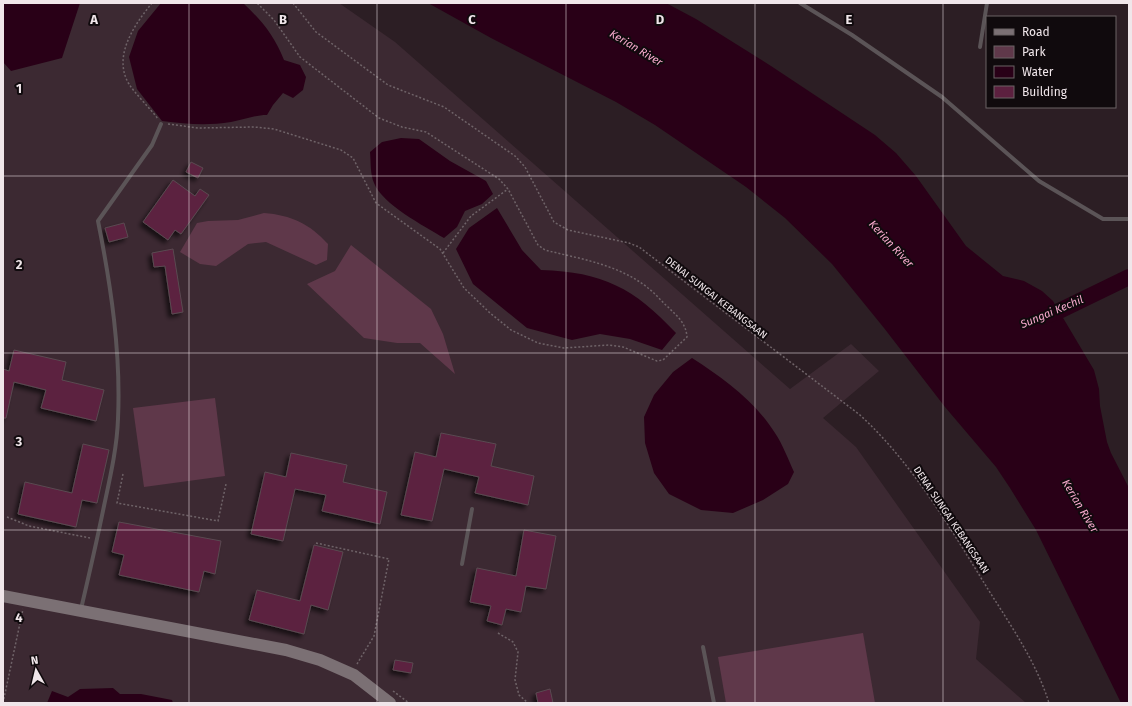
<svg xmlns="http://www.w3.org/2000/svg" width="1132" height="706" font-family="'Fira Sans',sans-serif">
<defs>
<filter id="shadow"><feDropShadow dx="-3.5" dy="3.5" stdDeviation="2" flood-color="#0009"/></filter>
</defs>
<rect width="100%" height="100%" fill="#2c1e24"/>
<!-- built -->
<path fill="#3c2932" d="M3,3H339L395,42L790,389L851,344L879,371L823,418L856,447L980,622L976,659L1026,703H3Z"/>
<!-- green -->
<g fill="#5f384a">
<path d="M264,213C291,215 310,224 328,244L327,260L316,265L266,242L248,244L216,266L200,264L180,252L197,223L208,221L238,220Z"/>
<path d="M351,245L431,309L443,334L455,374L420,343H397L364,338L307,284L335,271Z"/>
<path d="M215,398L225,476L144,487L133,408Z"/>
<path d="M863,633L875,703H726L718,657Z"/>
</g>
<!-- water -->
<g fill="#290017">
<path d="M5,3H80L62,58L11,71L3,62V5Z"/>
<path d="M161,3H243C262,21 274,35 284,60L300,65L306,77L303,90L293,98L283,93L273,105L267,115C254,115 244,120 231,122C207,126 186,124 162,121L137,89L129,57L138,31Z"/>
<path d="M428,3H666L696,19L771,66L875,135L896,153L916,176L966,246L1003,276L1024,281L1042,291L1053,301L1094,370L1099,389L1100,406L1107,442L1111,453L1129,488V703H1121L1036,530L1010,488L996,467L945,407L884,328L832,264L785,218L746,187L655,125L616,102L491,38Z"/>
<path d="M401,138L419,139L450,161L486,181L493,194L482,204L465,211L457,227L444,238C424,226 382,204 374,183C370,174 371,162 370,152L382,142Z"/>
<path d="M497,208L522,250L541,270C603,272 634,288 676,333L662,350L630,339L600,334L572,340L527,328L473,284L456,249L469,228Z"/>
<path d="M692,358C723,378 755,401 775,433C783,445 788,459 794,472L788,484L763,500L733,513L701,510L669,494L654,473L645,443L644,417L654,395L673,372Z"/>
<path d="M113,688L120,694H141L172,700L173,703H47L52,691L68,697L80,689Z"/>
</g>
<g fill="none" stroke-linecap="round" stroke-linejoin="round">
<!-- river -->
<path stroke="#290017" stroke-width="16" d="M1040,318L1059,311L1129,277"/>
</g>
<!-- building -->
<g fill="#5c203f" stroke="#5a4a51" filter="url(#shadow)">
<path d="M191,162L203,168L198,178L186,172Z"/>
<path d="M173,180L195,196L200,189L209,195L181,234L175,230L168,240L143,222Z"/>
<path d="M124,223L128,237L109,242L105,228Z"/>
<path d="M173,249L183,312L172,314L165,266L154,267L152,253Z"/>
<path d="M14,350L66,362L62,380L104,390L96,421L41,408L46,390L14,382L6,418H3V369L9,371Z"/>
<path d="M441,433L496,444L491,466L534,476L528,505L475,493L479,477L444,469L432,521L401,515L415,452L436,457Z"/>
<path d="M83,444L109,450L97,503L82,500L76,527L18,514L25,482L72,493Z"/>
<path d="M291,453L347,465L343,482L387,492L380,524L322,511L326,495L295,489L283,541L251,534L265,472L286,477Z"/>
<path d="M119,522L221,541L215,574L204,571L199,592L119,575L124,555L112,552Z"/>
<path d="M524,530L556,536L546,589L526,586L521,612L506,609L502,625L487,621L491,606L470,602L477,568L516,576Z"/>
<path d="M314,545L343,552L328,610L311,605L304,634L249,620L257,590L300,601Z"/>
<path d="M395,660L413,663L411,673L393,670Z"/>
<path d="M550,689L553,703H538L536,693Z"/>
</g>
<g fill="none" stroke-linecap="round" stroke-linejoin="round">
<!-- path -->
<g stroke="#6f6368" stroke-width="1.5" stroke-dasharray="2 2" stroke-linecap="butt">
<path d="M152,3C135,24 112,56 129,84C136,95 150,108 158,119"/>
<path d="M293,3L316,32L388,85L444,107L515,156L525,167L554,222L568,230L629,243L639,247L860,415C912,463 949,526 986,586C1009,623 1036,661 1049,703"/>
<path d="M168,124L198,128L254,127L274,129L341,150L353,158L376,203L440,249L464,288L490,313L511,330L538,343L564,348L609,345L623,347L657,361L663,360L687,337C686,323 677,316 668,307C661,301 655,293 648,288C618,264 580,259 545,250L538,245L508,189L499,179L426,132L402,127L379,118L300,57L274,20L257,3"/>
<path d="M443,253L471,216L508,189"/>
<path d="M123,474L117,503L218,521L226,484"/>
<path d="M7,517L29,526L90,538"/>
<path d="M316,543L389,559L374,636L357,664"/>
<path d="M498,633L513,642L518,652L515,680L519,695L528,703"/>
<path d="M393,691L409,703"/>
<path d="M3,703L23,609"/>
</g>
<!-- lane -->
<g stroke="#5b5457" stroke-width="4">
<path d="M800,3L852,35L942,97L1039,181L1103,219H1129"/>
<path d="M980,47L987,3"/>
<path d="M462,564L472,509"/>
<path d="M81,609C89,575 97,540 104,506C110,478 117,448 118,419C121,353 111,286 98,221L152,145L161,124"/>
<path d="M703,647L714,703"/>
</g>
<!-- secondary -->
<path stroke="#7b7074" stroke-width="12" d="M3,596L286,650L320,660L354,675L390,703"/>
</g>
<!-- grid -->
<path fill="none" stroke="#f0e6ea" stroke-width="1" stroke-opacity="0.55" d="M189,3V703M377,3V703M566,3V703M755,3V703M943,3V703M3,176H1129M3,353H1129M3,530H1129"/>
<g text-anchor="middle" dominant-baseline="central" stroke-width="4" stroke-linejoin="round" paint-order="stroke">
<!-- street labels -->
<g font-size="10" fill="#f0e6ea" stroke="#100a0d">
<text transform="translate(716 298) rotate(38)">DENAI SUNGAI KEBANGSAAN</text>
<text transform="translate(951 520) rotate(56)">DENAI SUNGAI KEBANGSAAN</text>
</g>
<!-- water labels -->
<g font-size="11" font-style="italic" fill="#f8abce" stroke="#100a0d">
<text transform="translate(636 48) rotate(31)">Kerian River</text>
<text transform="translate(891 244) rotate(47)">Kerian River</text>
<text transform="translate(1052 312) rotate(-23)">Sungai Kechil</text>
<text transform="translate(1080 506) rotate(59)">Kerian River</text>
</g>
</g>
<g font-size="13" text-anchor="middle" font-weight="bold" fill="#f0e6ea" stroke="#100a0d" stroke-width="4" stroke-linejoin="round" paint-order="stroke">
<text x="94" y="24">A</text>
<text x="283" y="24">B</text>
<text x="472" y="24">C</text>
<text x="660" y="24">D</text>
<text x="849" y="24">E</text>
<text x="19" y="93">1</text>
<text x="19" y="269">2</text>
<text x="19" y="446">3</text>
<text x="19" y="622">4</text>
</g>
<!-- border -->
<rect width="1132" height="706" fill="none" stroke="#f0e6ea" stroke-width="8"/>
<!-- legend -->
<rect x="986" y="16" width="130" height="92" fill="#100a0d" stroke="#6a6265"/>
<rect x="994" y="29" width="20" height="6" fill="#7b7074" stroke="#6a6265"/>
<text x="1022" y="36" font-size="12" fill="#f0e6ea">Road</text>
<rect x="994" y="46" width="20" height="12" fill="#5f384a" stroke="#6a6265"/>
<text x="1022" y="56" font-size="12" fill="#f0e6ea">Park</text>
<rect x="994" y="66" width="20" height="12" fill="#290017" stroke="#6a6265"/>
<text x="1022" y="76" font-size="12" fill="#f0e6ea">Water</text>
<rect x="994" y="86" width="20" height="12" fill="#5c203f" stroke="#6a6265"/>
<text x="1022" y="96" font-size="12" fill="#f0e6ea">Building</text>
<!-- north arrow -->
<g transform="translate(36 670) rotate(352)" stroke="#100a0d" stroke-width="3" paint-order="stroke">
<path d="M0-3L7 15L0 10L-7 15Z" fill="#f0e6ea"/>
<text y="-6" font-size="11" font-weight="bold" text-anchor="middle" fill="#f0e6ea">N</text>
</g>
</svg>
